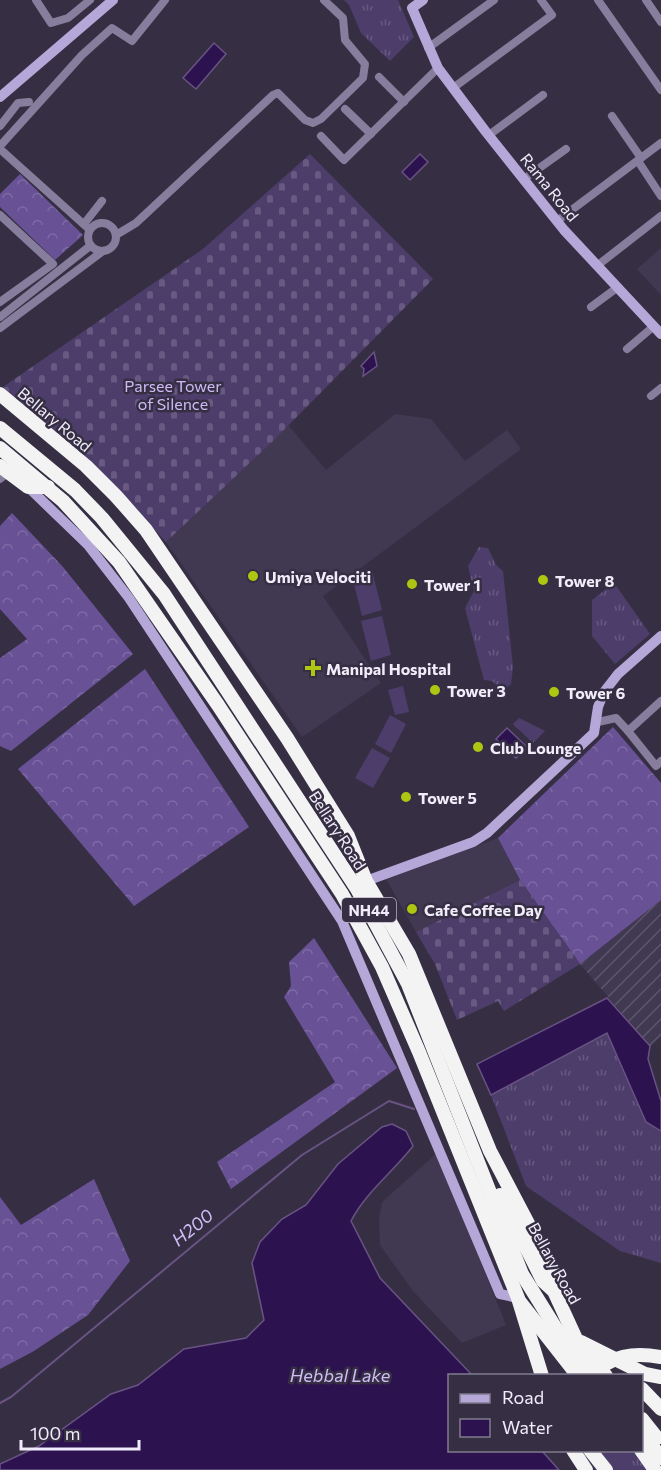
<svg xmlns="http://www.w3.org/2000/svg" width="661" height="1470" font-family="Commissioner,sans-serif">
<defs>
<pattern id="industrial-furrows" width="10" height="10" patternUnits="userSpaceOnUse" patternTransform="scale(1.5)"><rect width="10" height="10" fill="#413852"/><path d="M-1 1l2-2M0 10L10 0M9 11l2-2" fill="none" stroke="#5d556c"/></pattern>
<pattern id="grass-tufts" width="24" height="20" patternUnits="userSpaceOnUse" patternTransform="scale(1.5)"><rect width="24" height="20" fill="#4d3d6b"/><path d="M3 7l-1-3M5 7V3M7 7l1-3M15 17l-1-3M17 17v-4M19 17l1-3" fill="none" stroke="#675981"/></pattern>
<pattern id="forest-crowns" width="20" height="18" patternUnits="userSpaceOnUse" patternTransform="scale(1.5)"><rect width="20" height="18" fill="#695195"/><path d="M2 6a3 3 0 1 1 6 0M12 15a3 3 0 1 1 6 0" fill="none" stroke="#7f6aa5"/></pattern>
<pattern id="cemetery-stones" width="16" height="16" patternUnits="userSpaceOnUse" patternTransform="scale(1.5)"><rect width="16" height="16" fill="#4d3d6b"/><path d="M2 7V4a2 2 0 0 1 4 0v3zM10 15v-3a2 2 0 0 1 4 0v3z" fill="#675981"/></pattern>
</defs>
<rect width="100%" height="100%" fill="#362f44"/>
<!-- built -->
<g fill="#413852">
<path d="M661,248V295L637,269Z"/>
<path d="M395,414L431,419L465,461L507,430L521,449L323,596L381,683L302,737L166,542L288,425L326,470Z"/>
<path d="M498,838L520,880L416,932L386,879Z"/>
<path d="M437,1153L506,1325L462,1343L413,1291L380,1245L379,1220L382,1202Z"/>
</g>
<!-- industrial -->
<path fill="url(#industrial-furrows)" d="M661,900V1037L650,1046L580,964Z"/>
<!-- grass -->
<g fill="url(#grass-tufts)">
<path d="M344,0H398L414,37L390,61L361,33L349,5Z"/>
<path d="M479,547L488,548L496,565L503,571L513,667L511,684L503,691L492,681L484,680L465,608L474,591L468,566Z"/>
<path d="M614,583L650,634L615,664L592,636V600Z"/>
<path d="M519,718L545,731L533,743L513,724Z"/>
<path d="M607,1032L646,1122L661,1131V1263L620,1251L526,1186L491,1095Z"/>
<path d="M581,1451H640L653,1470H596Z"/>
</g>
<!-- forest -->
<g fill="url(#forest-crowns)">
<path d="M20,174L83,235L55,260L0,207V194Z"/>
<path d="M12,513L63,567L133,654L11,751L0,746V658L27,639L0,609V526Z"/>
<path d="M145,669L249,827L134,906L18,769Z"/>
<path d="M613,727L661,783V900L580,964L520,880L498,838Z"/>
<path d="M314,938L397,1068L231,1189L217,1162L335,1082L284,997L291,986L289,962Z"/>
<path d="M94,1179L130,1261L88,1315L34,1351L0,1369V1197L21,1225Z"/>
</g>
<!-- cemetery -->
<g fill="url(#cemetery-stones)">
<path d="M310,154L433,279L272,442L166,542L94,464L3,387L203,249Z"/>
<path d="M520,880L580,964L504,1011L498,1001L457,1020L435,964L416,932Z"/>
</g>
<!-- pitch -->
<g fill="#4d3d6b">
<path d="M372,571L382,610L362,616L352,576Z"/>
<path d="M382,616L391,655L371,661L361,621Z"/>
<path d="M403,686L409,712L395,715L388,690Z"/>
<path d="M390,715L406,724L391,753L375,744Z"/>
<path d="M372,748L390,758L373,788L355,778Z"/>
</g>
<!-- water -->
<g fill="#2d1250" stroke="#685383" stroke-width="1.5">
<path d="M214,43L226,54L196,89L183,78Z"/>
<path d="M420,154L428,162L410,180L402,172Z"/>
<path d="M374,352L377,366L363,376L364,369L361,366Z"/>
<path d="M507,728L527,747L516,758L496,739Z"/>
<path d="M607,998L650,1046L648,1059L661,1101V1131L646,1122L607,1033L491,1095L477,1064Z"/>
<path d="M392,1124L406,1131L413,1146C393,1172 366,1192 351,1221L380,1278L472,1375L450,1376V1450L542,1451L559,1470H0V1464L39,1446L111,1394L138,1385L184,1349L246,1338L264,1320L252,1263L260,1242L282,1219L306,1205L338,1164L382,1127Z"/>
</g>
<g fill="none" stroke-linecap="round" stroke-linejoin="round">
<!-- stream -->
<path stroke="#685383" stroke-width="2" d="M0,1403L11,1397L302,1155L389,1101L414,1109"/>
<!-- street -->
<g stroke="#877e9d" stroke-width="8">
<path d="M36,0L51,23L68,18L90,0"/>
<path d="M598,0L661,90"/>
<path d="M646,0L661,22"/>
<path d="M428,48L494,0"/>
<path d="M379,77L404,102"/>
<path d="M453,88L552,15L541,0"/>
<path d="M345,109L371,134"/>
<path d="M612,116L641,158"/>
<path d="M0,126L18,103L29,102"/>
<path d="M489,135L543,95"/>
<path d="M321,136L344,160L438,68"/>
<path d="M0,146L82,55L112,28L132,41L165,0"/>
<path d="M0,149L89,229"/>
<path d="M638,161L661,196"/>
<path d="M524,179L566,149"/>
<path d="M0,215L53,264L0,302"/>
<path d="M557,221L661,143"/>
<circle cx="102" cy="237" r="14"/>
<path d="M84,224L102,201"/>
<path d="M116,235L136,223L273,95L278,93L305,120L313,123L321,119L363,78L365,64L345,40L343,18L324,0"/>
<path d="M598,265L661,216"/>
<path d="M591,307L618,287"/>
<path d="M0,317L90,246"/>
<path d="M0,328L103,251"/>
<path d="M627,349L654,326"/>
<path d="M651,396L661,388"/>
<path d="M0,479L11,470"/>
<path d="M598,722L616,718L628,731L661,701"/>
<path d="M628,731L656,766L661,761"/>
</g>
<!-- secondary -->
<g stroke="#b6a7d9" stroke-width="10">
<path d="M423,0L412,8L438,68L486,132L564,230L661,334"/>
<path d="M0,97L113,0"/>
<path d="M28,487L88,545L129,598L342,921L500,1294L518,1298"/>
<path d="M366,881L473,842L487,833L594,733L598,707L604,692L618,674L661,636"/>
</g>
<!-- highway -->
<g stroke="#f3f3f3" stroke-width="14">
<path d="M0,394L86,466L116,496L146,530L287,738L348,836L366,881L409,954L490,1151L554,1273V1291"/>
<path d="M0,428L75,490L102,518L164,594L357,889L408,984L522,1274L560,1335L594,1376"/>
<path d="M0,448L63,501L119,562L218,705L342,894L382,967L419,1052L518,1298L542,1376"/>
<path d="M0,466L28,487H48"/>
<path d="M500,1195L543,1281L554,1291L576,1339L606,1376"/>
<path d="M520,1302L578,1376"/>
<path d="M581,1342L645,1374L661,1377"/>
<path d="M642,1389L661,1409"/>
<path d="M642,1419L657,1438"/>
<path d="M642,1432L661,1458"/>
<path d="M573,1450L586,1470"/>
<path d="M590,1450L606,1470"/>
<path d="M641,1450L655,1470"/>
</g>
<!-- highway-bridge -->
<path stroke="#f3f3f3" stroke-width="14" d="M591,1376C611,1355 634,1352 661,1357"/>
</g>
<!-- markers -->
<g fill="#acc611" stroke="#362f44" stroke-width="2">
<circle cx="253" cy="576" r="6"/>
<circle cx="543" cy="580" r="6"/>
<circle cx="412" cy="584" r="6"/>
<path d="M310 659h6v6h6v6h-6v6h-6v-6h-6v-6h6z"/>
<circle cx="435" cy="690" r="6"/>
<circle cx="554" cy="692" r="6"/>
<circle cx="478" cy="747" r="6"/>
<circle cx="406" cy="797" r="6"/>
<circle cx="412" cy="909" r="6"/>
</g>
<g text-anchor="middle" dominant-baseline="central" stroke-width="5" stroke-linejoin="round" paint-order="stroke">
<!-- shield labels -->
<rect fill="#362f44" stroke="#b8b3c3" stroke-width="1.5" x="342" y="898" width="54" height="24" rx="4.5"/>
<g font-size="15" font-weight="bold" fill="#f0ecfa">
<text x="369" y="910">NH44</text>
</g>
<!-- street labels -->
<g font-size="16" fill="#f0ecfa" stroke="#362f44">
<text transform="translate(550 187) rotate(51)">Rama Road</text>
<text transform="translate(55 419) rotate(40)">Bellary Road</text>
<text transform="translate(338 830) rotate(57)">Bellary Road</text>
<text transform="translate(555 1263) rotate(61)">Bellary Road</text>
</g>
<!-- park labels -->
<g font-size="16" fill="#cebbf6" stroke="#362f44">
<text x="173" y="385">Parsee Tower<tspan x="173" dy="18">of Silence</tspan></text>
</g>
<!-- poi labels -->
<g font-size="16" font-weight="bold" fill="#f0ecfa" stroke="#362f44" text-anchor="start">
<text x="265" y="576">Umiya Velociti</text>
<text x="555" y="580">Tower 8</text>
<text x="424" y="584">Tower 1</text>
<text x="326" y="668">Manipal Hospital</text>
<text x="447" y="690">Tower 3</text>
<text x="566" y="692">Tower 6</text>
<text x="490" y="747">Club Lounge</text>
<text x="418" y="797">Tower 5</text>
<text x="424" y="909">Cafe Coffee Day</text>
</g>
<!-- water labels -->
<g font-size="18" font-style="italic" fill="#cfbdf7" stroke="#362f44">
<text transform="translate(192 1227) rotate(-39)">H200</text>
<text x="340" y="1375">Hebbal Lake</text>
</g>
</g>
<!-- legend -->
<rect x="448" y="1374" width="195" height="78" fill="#362f44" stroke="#807b8d" stroke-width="1.5"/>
<rect x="460" y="1394" width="30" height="9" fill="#b6a7d9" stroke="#807b8d" stroke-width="1.5"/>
<text x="502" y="1404" font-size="18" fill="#f0ecfa">Road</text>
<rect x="460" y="1419" width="30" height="18" fill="#2d1250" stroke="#807b8d" stroke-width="1.5"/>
<text x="502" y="1434" font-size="18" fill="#f0ecfa">Water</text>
<!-- scale -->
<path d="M21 1440v9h118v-9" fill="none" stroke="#f0ecfa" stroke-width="3"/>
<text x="30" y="1440" font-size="18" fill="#f0ecfa" stroke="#362f44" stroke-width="4.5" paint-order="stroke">100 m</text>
</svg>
